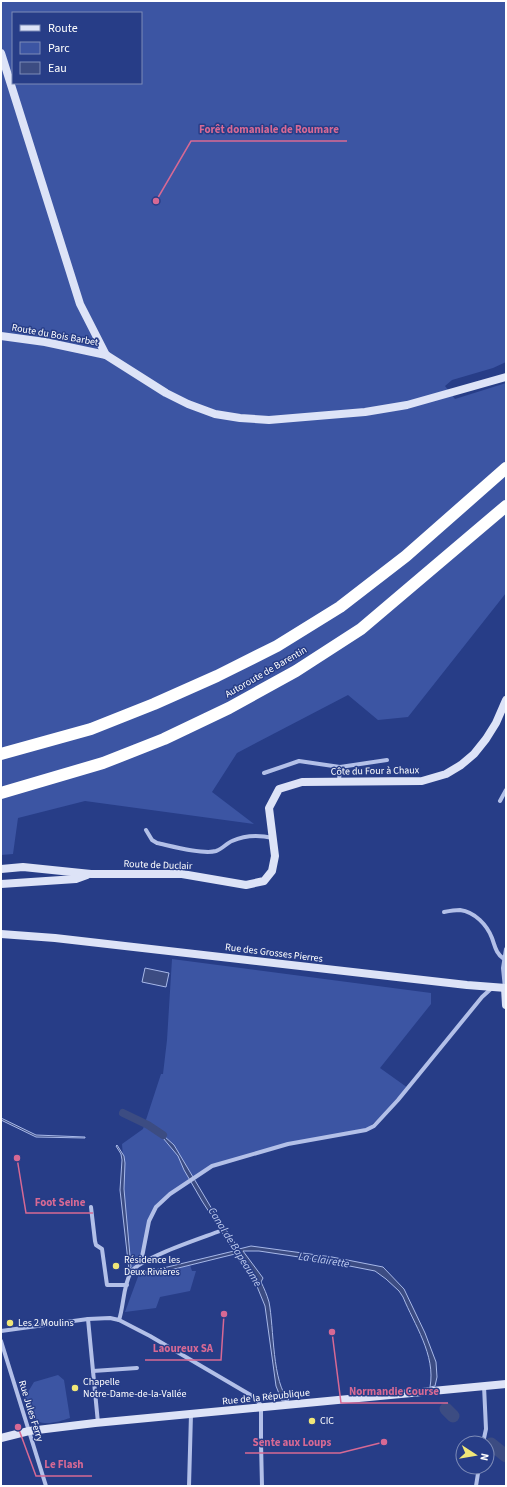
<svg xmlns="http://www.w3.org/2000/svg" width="507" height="1487" font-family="'Source Sans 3',sans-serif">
<rect width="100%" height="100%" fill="#273d87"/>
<!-- green -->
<g fill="#3c55a3" fill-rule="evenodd">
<path d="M1,1H506V362L493,368L452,380L445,386L455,399L506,383V593L408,717L378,720L348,695L237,753L212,792L254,824L85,801L18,818L13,854L1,855ZM13,13H141V83H13Z"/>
<path d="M172,959L431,993V1004L380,1068L408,1088L398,1100L366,1130L288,1144L212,1166L188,1182L156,1207L149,1221L141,1262L135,1268H130L123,1206L124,1169L122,1144L143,1129L161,1074H163L167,1040Z"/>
<path d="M190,1265L192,1271H196L190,1291L160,1297L156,1308L125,1312L139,1274H154Z"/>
<path d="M58,1375L64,1380L70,1418C58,1422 40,1428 31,1416C27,1411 26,1402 25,1397L34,1382Z"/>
</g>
<!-- water -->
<g fill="#3c4c82" stroke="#a7b8e9">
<path d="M145,968L169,973L166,987L142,982Z"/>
<path d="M1,1118L36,1135L85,1137V1138L36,1137L1,1120Z"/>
<path d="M155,1128L174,1145L212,1209L239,1249L251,1246L332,1257L383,1267L404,1289L425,1333L436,1362L437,1377L435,1386L430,1387C436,1355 414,1324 403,1297L399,1291L386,1279L375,1271L319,1260L259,1251H243L263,1278L261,1282C264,1288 267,1295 269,1302C274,1327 272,1384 289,1400L282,1401L276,1386L265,1306L256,1284L259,1282L255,1276L251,1278L235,1254L154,1274H139L138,1275L137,1274L139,1271L147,1272L159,1269L234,1251L202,1201L184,1170L178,1156L163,1138L153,1130Z"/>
<path d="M117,1145L124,1156L125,1163L124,1189L131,1267L129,1270L120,1190L122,1160L121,1154L116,1146Z"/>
</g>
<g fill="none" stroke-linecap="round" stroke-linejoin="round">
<!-- canal -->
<path stroke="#3c4c82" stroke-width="8" d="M123,1113L148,1125L163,1135"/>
<!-- river -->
<g stroke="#3c4c82" stroke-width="13">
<path d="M446,1409L453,1416"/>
<path d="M491,1444L506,1456"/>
</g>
<!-- street -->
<g stroke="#b3c0e8" stroke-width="4">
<path d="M264,773L299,761L340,767L387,760"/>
<path d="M339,781L340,767"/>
<path d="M500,801L506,790"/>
<path d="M146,830L152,840L157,843C171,846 203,855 216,851C222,849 227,843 232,841C245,835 260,835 273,838"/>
<path d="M444,912C449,911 455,910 460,910C475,912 487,925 492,938C495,946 496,954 504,959"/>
<path d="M505,988L503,968L506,949"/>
<path d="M91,1207L95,1241L96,1245L102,1249L107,1285H127"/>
<path d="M141,1262L149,1221L156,1207L170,1194L212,1166L288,1144L366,1130L374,1126L398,1100L482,997L493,987"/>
<path d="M88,1319L98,1423"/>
<path d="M119,1320C124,1305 123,1286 131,1272C140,1258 202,1238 220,1231"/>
<path d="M1,1331L88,1319L110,1318L119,1320L150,1336L254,1397L260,1404L261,1407V1443L262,1486"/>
<path d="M1,1341L46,1486"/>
<path d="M93,1371L137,1368"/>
<path d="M483,1443L486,1429L484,1386"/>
<path d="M189,1486L191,1414"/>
<path d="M476,1486L479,1467"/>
</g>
<!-- secondary -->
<g stroke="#dde3f7" stroke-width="8">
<path d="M1,53L80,304L106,355L166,393L188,404L215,414L240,418L269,420L365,412L407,405L506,377"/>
<path d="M1,336L45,342L106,355"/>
<path d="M1,869L23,867L91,874H182L246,885L264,881L272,871L275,856L269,808L279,789L302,782L422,781L446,774L461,765L474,754L486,739L496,723L506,700"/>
<path d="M1,884L76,879L87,875"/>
<path d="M1,934L55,938L467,985L506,988"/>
<path d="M505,988L506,1005"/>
<path d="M1,1438L29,1431L95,1423L506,1384"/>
</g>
<!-- highway -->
<g stroke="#fff" stroke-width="12">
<path d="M1,754L91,729L154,704L217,676L277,646L340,607L406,556L506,468"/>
<path d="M1,793L103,763L164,739L229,708L296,671L361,629L506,506"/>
</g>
</g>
<!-- markers -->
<g fill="#f1e778" stroke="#273d87" stroke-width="1.5">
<circle cx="116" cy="1266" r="4"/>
<circle cx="10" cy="1323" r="4"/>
<circle cx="75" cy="1388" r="4"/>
<circle cx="312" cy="1421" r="4"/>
</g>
<g text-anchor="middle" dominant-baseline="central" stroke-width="3" stroke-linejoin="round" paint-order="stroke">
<!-- street labels -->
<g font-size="10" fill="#fff" stroke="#273d87">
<text transform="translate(55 335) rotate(10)">Route du Bois Barbet</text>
<text transform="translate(266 672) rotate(-30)">Autoroute de Barentin</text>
<text transform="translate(375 771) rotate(-1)">Côte du Four à Chaux</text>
<text transform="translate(158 865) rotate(2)">Route de Duclair</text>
<text transform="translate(274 953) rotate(7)">Rue des Grosses Pierres</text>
<text transform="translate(266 1397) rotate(-6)">Rue de la République</text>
<text transform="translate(31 1411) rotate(73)">Rue Jules Ferry</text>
</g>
<!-- poi labels -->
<g font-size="10" fill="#fff" stroke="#273d87" text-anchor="start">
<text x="124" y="1260">Résidence les<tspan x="124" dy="12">Deux Rivières</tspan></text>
<text x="18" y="1323">Les 2 Moulins</text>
<text x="83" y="1382">Chapelle<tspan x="83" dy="12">Notre-Dame-de-la-Vallée</tspan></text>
<text x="320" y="1421">CIC</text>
</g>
<!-- water labels -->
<g font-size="11" font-style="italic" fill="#becbf0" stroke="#273d87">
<text transform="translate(235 1247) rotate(58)">Canal de Bapeaume</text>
<text transform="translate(324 1260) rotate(9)">La Clairette</text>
</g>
</g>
<!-- callouts -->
<path fill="none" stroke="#d76994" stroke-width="1.5" d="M156 201L191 141H347M17 1158L26 1213H93M224 1314L221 1360H145M332 1332L341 1403H448M384 1442L340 1453H245M18 1427L36 1476H92"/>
<g fill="#d76994" stroke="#273d87" stroke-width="1.5">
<circle cx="156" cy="201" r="4"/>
<circle cx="17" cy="1158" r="4"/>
<circle cx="224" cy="1314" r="4"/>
<circle cx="332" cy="1332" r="4"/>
<circle cx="384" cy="1442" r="4"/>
<circle cx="18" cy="1427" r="4"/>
</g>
<g font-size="11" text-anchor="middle" font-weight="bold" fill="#d76994" stroke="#273d87" stroke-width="3" stroke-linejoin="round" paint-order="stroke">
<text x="269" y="133">Forêt domaniale de Roumare</text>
<text x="60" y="1206">Foot Seine</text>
<text x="183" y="1352">Laoureux SA</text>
<text x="394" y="1395">Normandie Course</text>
<text x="292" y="1446">Sente aux Loups</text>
<text x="64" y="1468">Le Flash</text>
</g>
<!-- border -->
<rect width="507" height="1487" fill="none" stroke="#ffffff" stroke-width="4"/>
<!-- legend -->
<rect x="12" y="12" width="130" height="72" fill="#273d87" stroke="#7d8bb7"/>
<rect x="20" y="25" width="20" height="6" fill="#dde3f7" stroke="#7d8bb7"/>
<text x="48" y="32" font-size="12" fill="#ffffff">Route</text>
<rect x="20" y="42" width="20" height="12" fill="#3c55a3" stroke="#7d8bb7"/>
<text x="48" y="52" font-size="12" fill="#ffffff">Parc</text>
<rect x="20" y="62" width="20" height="12" fill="#3c4c82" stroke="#7d8bb7"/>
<text x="48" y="72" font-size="12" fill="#ffffff">Eau</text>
<!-- north arrow -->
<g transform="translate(475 1455) rotate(102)"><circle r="19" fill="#273d87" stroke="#7d8bb7"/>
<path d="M0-3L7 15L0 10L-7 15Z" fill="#f1e778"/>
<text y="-6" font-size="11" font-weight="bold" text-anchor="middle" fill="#ffffff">N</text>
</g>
</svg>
